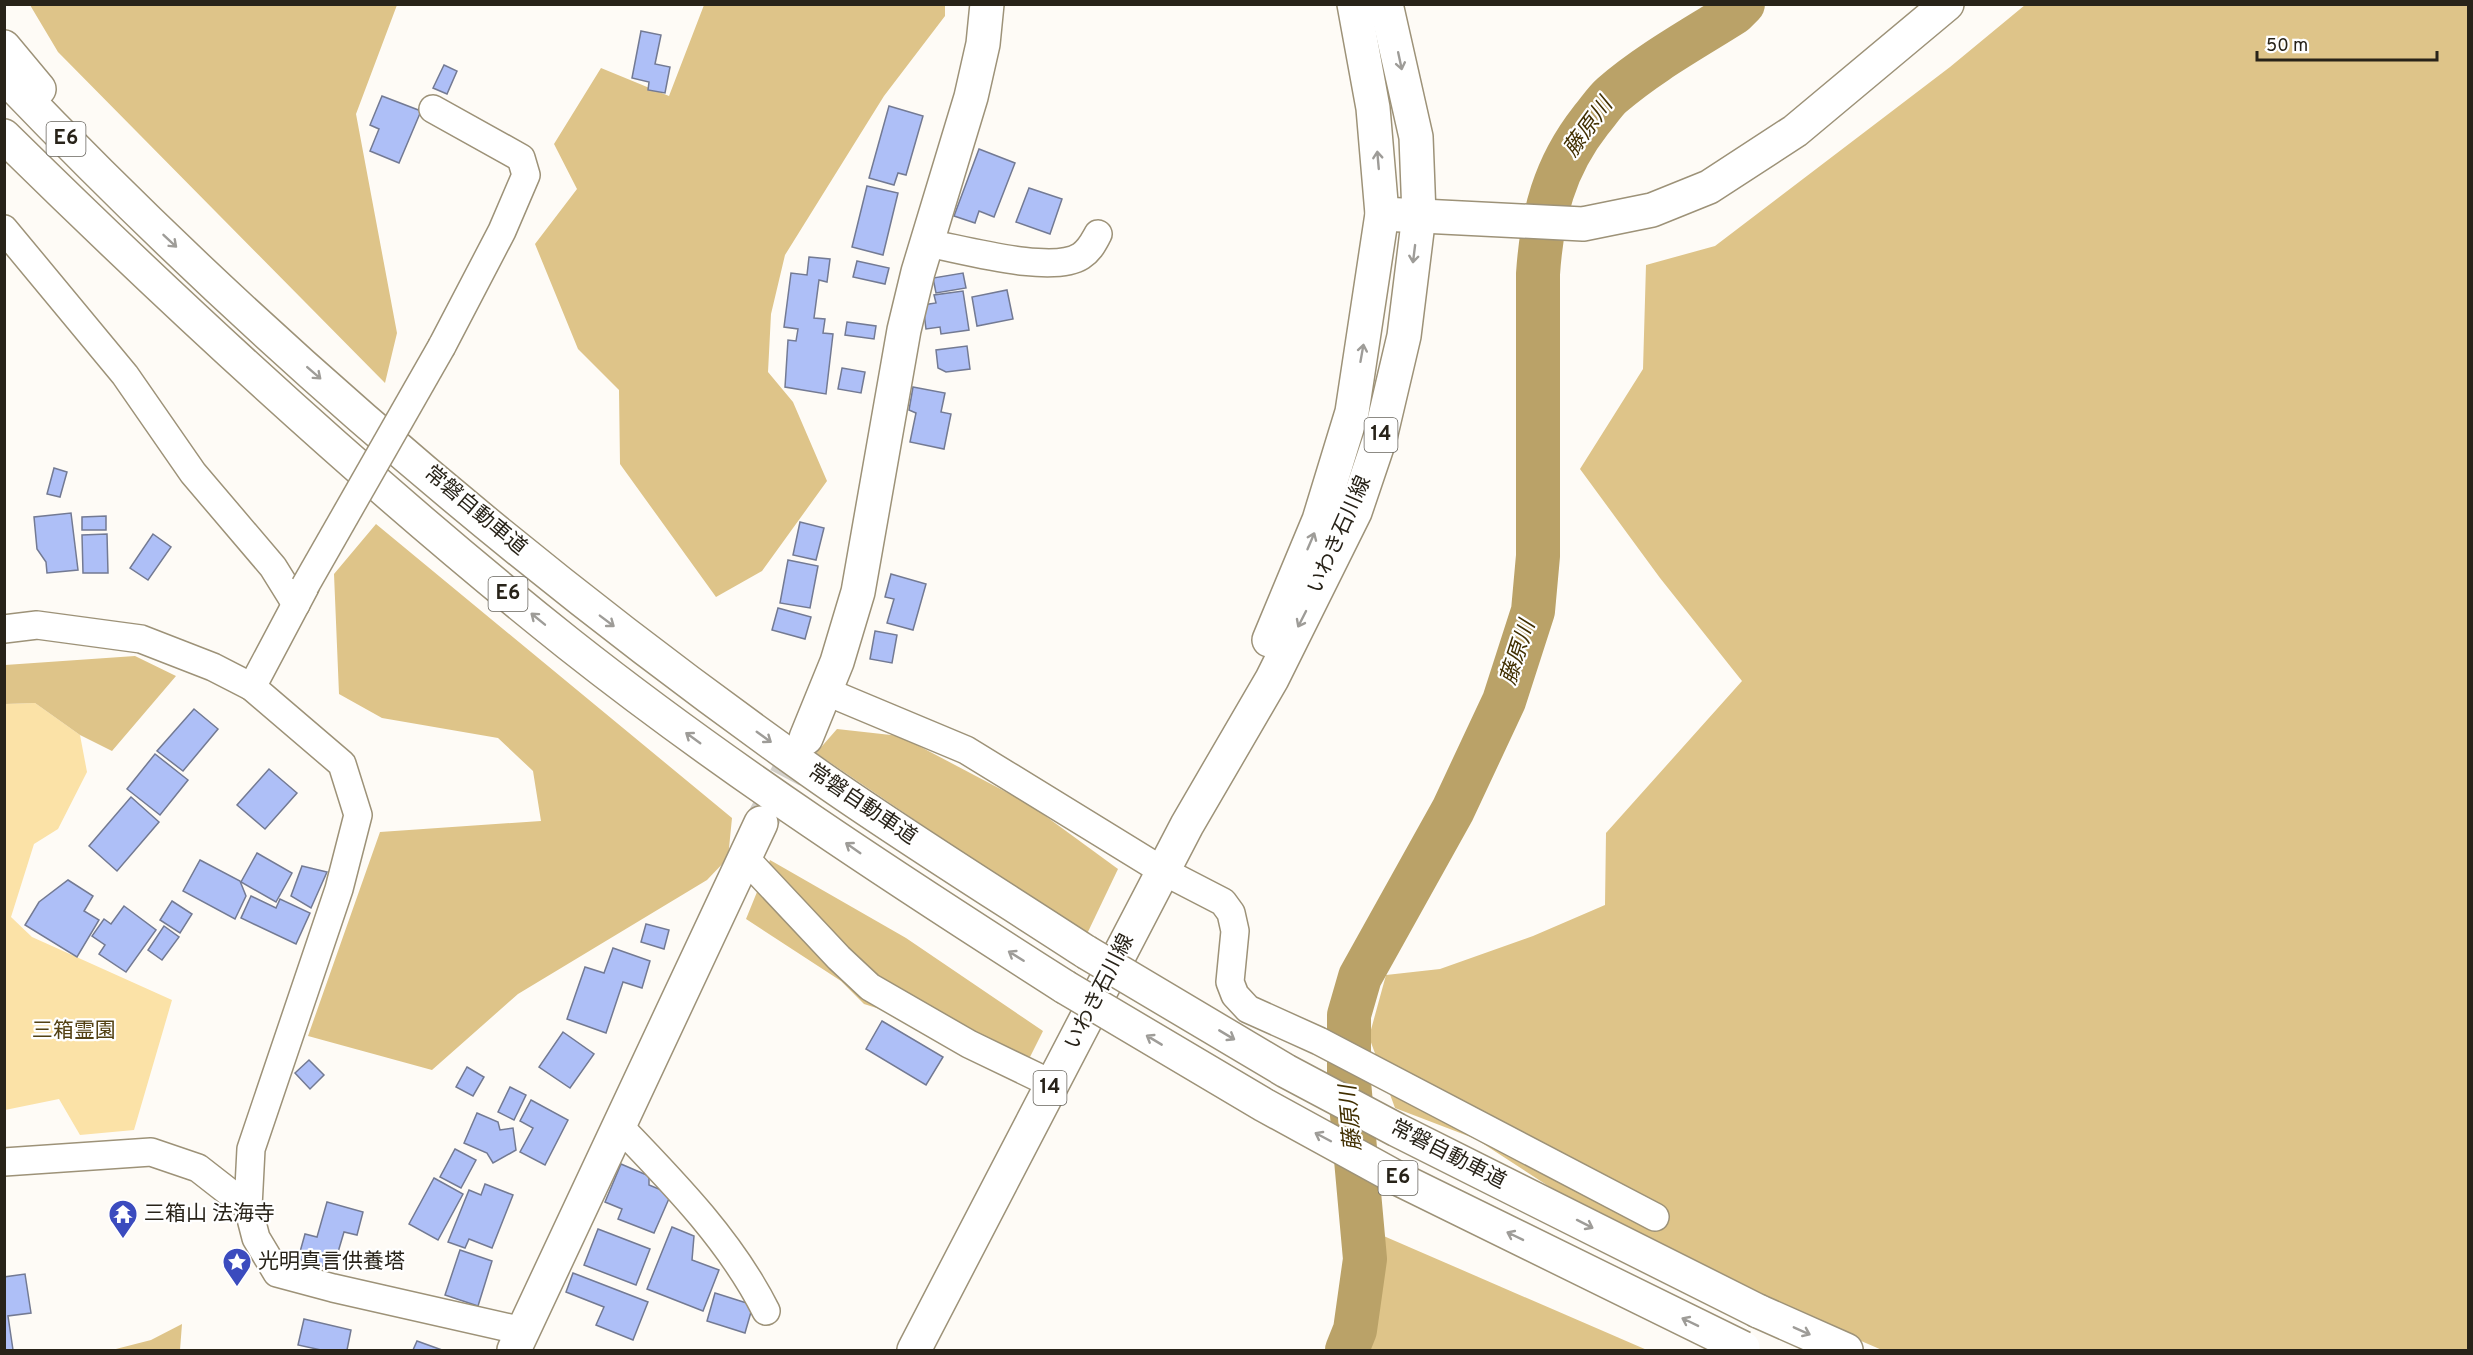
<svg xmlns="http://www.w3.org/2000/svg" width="2473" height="1355" font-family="Overpass,'Noto Sans JP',sans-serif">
<rect width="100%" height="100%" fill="#fefbf6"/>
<!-- green -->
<path fill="#fbe2a7" d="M35,703L80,735L87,772L58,829L34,844L11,917L32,937L172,1000L134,1130L80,1135L59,1099L5,1110L4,704Z"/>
<!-- forest -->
<g fill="#dec489">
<path d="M30,5H397L356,114L397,333L385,383L58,52Z"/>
<path d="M704,5H945V16L884,96L785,255L771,314L768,372L793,402L827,481L762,571L716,597L620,464L619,390L578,349L535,244L577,189L554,144L601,68L669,96Z"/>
<path d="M2025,5H2468V1350H1882L1642,1247L1476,1139L1395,1108L1369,1037L1386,975L1440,969L1533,936L1605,905L1606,833L1742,681L1660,578L1580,469L1643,369L1646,265L1715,246L1950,67Z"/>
<path d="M376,524L732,818L728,858L707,880L518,994L432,1070L308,1036L380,832L541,821L533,771L498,738L382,718L339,694L334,574Z"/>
<path d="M135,656L176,676L112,751L80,735L35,703L5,704V665Z"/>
<path d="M837,729L900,736L1029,804L1118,869L1086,936L816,753Z"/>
<path d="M770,860L906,938L1043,1031L1030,1057L864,1004L841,981L746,919Z"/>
<path d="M1379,1234L1647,1350H1330Z"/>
<path d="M182,1324L180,1350H112L151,1340Z"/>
</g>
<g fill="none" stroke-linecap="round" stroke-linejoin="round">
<!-- river -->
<path stroke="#baa268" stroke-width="44" d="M1347,1350L1355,1330L1365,1259L1349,1082V1015L1360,977L1453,810L1504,701L1533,611L1538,556V274C1542,215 1554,167 1591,120C1598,112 1604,102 1612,95C1649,63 1693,39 1734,13L1743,4"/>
</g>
<!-- building -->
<g fill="#aebff7" stroke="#737a93" stroke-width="1.5">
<path d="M641,31L661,35L655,64L670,67L665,93L648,90L649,82L632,78Z"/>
<path d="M444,65L457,71L447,94L433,88Z"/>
<path d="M382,96L421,111L399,163L370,151L379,129L370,125Z"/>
<path d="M889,106L923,116L906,175L898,173L894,185L869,178Z"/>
<path d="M979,149L1015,163L994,217L979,211L975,223L954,216Z"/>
<path d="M867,186L898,193L883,255L852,247Z"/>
<path d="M1029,188L1062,199L1050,234L1016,222Z"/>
<path d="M809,257L830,259L827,282L819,280L814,318L825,319L823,333L833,334L826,394L785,387L788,340L796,341L798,329L784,327L791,273L807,275Z"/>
<path d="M857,261L889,268L885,284L853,277Z"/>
<path d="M963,273L966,288L936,293L933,278Z"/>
<path d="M1007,290L1013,319L977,326L972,297Z"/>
<path d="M963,291L969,330L941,334L940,327L926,329L923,305L936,303L934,295Z"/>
<path d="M847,322L876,326L874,339L845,335Z"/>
<path d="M967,346L970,369L946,372L938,368L936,350Z"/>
<path d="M842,368L865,372L861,393L838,389Z"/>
<path d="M913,387L945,393L941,412L951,414L944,449L910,442L916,413L909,410Z"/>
<path d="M54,468L67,472L60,497L47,494Z"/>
<path d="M71,513L78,570L47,573L46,562L37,549L34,517Z"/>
<path d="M106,516V530H82V517Z"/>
<path d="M800,522L824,528L816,560L793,555Z"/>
<path d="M107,534L108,573H83L82,535Z"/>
<path d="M153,534L171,547L148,580L130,568Z"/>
<path d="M788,560L818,566L810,608L780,603Z"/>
<path d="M891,574L926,584L913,630L887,623L894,599L885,597Z"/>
<path d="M778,608L811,617L805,639L772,630Z"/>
<path d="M875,631L897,635L892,663L870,659Z"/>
<path d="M194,709L218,729L183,771L157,751Z"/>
<path d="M155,754L188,780L160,815L127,789Z"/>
<path d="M269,769L297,793L265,829L237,805Z"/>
<path d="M131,797L159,822L117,871L89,846Z"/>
<path d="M257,853L292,873L276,902L241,882Z"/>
<path d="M200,860L240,881L246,896L235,919L183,891Z"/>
<path d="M302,866L327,872L311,908L291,896Z"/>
<path d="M68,880L93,896L84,911L99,920L77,957L25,925L39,902Z"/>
<path d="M251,896L276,908L280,899L310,913L296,944L241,918Z"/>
<path d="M172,901L192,914L180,933L160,920Z"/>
<path d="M124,906L156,930L126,972L99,954L105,945L92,936L104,919L111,924Z"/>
<path d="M646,924L669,930L664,949L641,942Z"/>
<path d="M164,926L179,937L162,960L148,950Z"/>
<path d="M613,948L650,961L642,988L623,982L606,1033L567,1019L585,967L604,973Z"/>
<path d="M882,1021L943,1057L926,1085L866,1049Z"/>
<path d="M563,1032L594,1054L570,1088L539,1067Z"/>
<path d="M309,1060L324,1075L310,1089L295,1073Z"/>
<path d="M467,1067L484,1077L473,1096L456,1087Z"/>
<path d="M510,1087L526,1095L514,1120L498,1112Z"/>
<path d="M531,1100L568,1120L545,1165L520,1152L533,1128L520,1121Z"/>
<path d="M477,1113L498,1122L500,1130L513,1128L516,1150L493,1163L487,1153L464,1143Z"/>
<path d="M455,1149L476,1160L461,1188L440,1177Z"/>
<path d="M621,1164L649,1176V1185L671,1194L654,1233L618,1219L622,1209L605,1202Z"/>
<path d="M434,1178L463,1194L438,1240L409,1224Z"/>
<path d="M485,1184L513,1195L492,1248L469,1239L465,1248L448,1242L469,1190L481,1195Z"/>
<path d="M327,1202L363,1212L357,1235L344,1232L333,1269L298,1259L305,1234L317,1237Z"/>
<path d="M672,1227L694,1236L692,1260L719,1270L703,1311L647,1289Z"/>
<path d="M598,1229L650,1249L636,1285L584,1265Z"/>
<path d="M460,1250L492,1261L478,1306L445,1295Z"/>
<path d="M573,1273L648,1302L633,1340L596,1325L604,1307L566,1292Z"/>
<path d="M25,1274L31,1313L8,1316L13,1350H4V1277Z"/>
<path d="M715,1293L753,1305L745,1333L707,1321Z"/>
<path d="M304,1319L351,1330L347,1350H321L298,1345Z"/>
<path d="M417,1341L442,1350H413Z"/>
</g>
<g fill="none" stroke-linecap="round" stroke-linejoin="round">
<!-- secondary-tunnel -->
<path stroke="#d3d0ca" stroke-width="33" stroke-dasharray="33 16" stroke-linecap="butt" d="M762,821L806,738"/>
<!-- street casing -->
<g stroke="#9d9278" stroke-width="30">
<g id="street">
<path d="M433,109L521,158L526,175L502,231L442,346"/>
<path d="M4,229L125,375L193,473L273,567L296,604"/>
<path d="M927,243C962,249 1052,275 1081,256C1090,250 1093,243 1098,234"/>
<path d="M4,629L37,625L141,639L213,667L252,687L342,764L358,815L339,889L251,1149L248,1207L256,1238L277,1273L333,1288L523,1331"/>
<path d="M252,687L305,587"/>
<path d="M825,691L966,750L1163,871L1223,902L1231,913L1235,931L1230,982L1235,995L1248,1009L1319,1041L1655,1217"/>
<path d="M745,858L839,958L870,987L969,1044L1052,1084"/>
<path d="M619,1126C673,1182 731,1241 766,1311"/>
<path d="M4,1162L151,1152L198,1168L248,1207"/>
</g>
</g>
<!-- secondary casing -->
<g stroke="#9d9278" stroke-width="36">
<g id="secondary">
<path d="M1382,214L1583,224L1652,210L1709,187L1795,131L1947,4"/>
<path d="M806,738L837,662L858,592L904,330L918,272L971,97L983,44L987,4"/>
<path d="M514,1350L761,823"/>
</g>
</g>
<!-- primary casing -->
<g stroke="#9d9278" stroke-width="36">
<g id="primary">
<path d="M1269,640L1319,520L1352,412L1382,214L1373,108L1354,4"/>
<path d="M914,1350L1187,825L1272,679L1355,512L1380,438L1404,336L1419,215L1416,137L1386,4"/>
</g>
</g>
<!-- highway casing -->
<g stroke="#9d9278" stroke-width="36">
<g id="highway">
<path d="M4,47L39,89"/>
<path d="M4,76C249,332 523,567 811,771C900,834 994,892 1086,952"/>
<path d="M4,136C185,314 371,486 569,644C727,769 896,879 1065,987"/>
<path d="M1758,1311L1846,1350"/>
</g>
</g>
<!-- street -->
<use href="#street" stroke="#fff" stroke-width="27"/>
<!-- secondary -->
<use href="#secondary" stroke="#fff" stroke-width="33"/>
<!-- primary -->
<use href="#primary" stroke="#fff" stroke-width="33"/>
<!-- highway -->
<use href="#highway" stroke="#fff" stroke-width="33"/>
<!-- street-bridge casing -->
<g stroke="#9d9278" stroke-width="30" stroke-linecap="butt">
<path id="street-bridge" d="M305,586L442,346"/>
</g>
<!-- highway-bridge casing -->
<g stroke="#9d9278" stroke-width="36" stroke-linecap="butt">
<g id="highway-bridge">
<path d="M1086,952L1286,1071L1397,1130L1758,1311"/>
<path d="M1065,987L1264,1105L1399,1179L1743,1348"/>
</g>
</g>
<!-- street-bridge -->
<use href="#street-bridge" stroke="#fff" stroke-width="27"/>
<!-- highway-bridge -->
<use href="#highway-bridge" stroke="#fff" stroke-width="33"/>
</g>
<!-- one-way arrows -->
<defs><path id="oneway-shaft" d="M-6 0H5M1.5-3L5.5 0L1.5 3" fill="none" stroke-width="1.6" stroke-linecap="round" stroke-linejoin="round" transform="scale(1.5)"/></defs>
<g stroke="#9e9c98">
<use href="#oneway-shaft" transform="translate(1400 61) rotate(78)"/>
<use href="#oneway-shaft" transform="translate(1378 160) rotate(-95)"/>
<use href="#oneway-shaft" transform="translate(170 241) rotate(43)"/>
<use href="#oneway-shaft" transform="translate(1414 254) rotate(97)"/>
<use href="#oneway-shaft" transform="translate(1362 353) rotate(-80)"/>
<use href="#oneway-shaft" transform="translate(314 373) rotate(41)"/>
<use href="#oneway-shaft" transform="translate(1311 541) rotate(-67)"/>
<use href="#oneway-shaft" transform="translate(538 619) rotate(-141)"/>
<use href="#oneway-shaft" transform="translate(1302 619) rotate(117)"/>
<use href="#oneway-shaft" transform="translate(607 621) rotate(37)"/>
<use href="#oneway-shaft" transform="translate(764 737) rotate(36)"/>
<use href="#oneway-shaft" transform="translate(693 738) rotate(-144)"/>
<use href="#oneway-shaft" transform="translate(853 848) rotate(-145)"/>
<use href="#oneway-shaft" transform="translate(1016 956) rotate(-148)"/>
<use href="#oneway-shaft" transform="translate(1227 1035) rotate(31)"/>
<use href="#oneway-shaft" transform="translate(1154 1040) rotate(-149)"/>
<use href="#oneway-shaft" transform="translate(1323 1137) rotate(-152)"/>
<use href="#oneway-shaft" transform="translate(1585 1224) rotate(27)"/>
<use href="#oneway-shaft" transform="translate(1515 1236) rotate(-154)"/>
<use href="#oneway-shaft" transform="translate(1690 1322) rotate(-154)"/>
<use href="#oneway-shaft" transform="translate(1802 1331) rotate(24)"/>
</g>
<!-- icons -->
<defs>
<g id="temple-pin" transform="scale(1.5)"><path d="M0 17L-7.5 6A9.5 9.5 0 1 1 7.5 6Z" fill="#3b4bbe" stroke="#fff"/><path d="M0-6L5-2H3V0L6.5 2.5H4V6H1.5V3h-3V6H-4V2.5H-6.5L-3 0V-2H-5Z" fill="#fff"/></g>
<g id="sight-pin" transform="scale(1.5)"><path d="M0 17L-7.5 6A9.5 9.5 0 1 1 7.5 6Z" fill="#3b4bbe" stroke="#fff"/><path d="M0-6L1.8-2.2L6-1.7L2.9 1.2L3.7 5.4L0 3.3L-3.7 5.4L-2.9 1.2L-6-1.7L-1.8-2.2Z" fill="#fff"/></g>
</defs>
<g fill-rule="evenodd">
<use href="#temple-pin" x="123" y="1214"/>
<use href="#sight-pin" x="237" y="1262"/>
</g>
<g text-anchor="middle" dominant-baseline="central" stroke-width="4.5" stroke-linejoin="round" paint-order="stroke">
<!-- shield labels -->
<g fill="#fff" stroke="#68655e" stroke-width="1.5">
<rect x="46.5" y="122" width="39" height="34" rx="4.5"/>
<rect x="1364.5" y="418" width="33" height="34" rx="4.5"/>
<rect x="488.5" y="577" width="39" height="34" rx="4.5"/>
<rect x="1033.5" y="1071" width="33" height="34" rx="4.5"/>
<rect x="1378.5" y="1161" width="39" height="34" rx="4.5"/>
</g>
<g font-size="20" font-weight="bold" fill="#282319">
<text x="66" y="139">E6</text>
<text x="1381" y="435">14</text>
<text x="508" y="594">E6</text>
<text x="1050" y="1088">14</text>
<text x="1398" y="1178">E6</text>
</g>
<!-- street labels -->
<g font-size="21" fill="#282319" stroke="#fff">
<text transform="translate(475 511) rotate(40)">常磐自動車道</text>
<text transform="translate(1340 535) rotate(-66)">いわき石川線</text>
<text transform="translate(862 805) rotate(34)">常磐自動車道</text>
<text transform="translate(1100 992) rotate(-63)">いわき石川線</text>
<text transform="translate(1448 1155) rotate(27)">常磐自動車道</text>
</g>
<!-- park labels -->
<g font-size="21" fill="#534113" stroke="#fff">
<text x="74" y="1031">三箱霊園</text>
</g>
<!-- poi labels -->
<g font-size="21" fill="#282319" stroke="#fff" text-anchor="start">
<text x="144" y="1214">三箱山 法海寺</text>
<text x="258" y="1262">光明真言供養塔</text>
</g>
<!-- water labels -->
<g font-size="22" font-style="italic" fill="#412f00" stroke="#fff">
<text transform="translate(1589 128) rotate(-54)">藤原川</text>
<text transform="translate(1519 653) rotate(-72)">藤原川</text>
<text transform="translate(1352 1118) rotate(-95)">藤原川</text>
</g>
</g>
<!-- border -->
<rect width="2473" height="1355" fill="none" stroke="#282319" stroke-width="12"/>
<!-- scale -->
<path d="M2257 51v9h180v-9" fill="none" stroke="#282319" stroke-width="3"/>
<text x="2266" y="51" font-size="18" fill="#282319" stroke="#ffffff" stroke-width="4.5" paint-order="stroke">50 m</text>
</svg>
